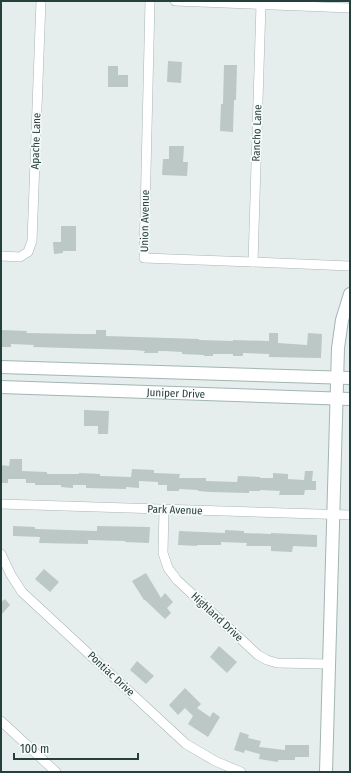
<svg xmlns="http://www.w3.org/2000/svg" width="351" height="773" font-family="'Fira Sans Condensed',sans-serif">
<rect width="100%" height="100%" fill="#e5eeec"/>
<!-- building -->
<g fill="#bbc8c5">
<path d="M168,61L182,62L181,83L167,82Z"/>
<path d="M224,65H237L236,100H234L233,132L220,131L221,104H223Z"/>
<path d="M108,66H118V75H128V87H108Z"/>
<path d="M169,146H184L183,162H188L187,176L162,175L163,159H169Z"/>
<path d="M61,226H76V251H63V253L54,254L53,242H61Z"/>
<path d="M1,330L27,331L26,333L82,334H96V330H106V336L199,339V340L233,341V340L269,341V333H278V343L307,345L308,333L322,334L321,358L269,357V354L243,353V356H233V354H213V356H204V355L182,354V352L165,351H158V353H144L145,351L133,350L33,347L34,345L11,344V347H1Z"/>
<path d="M84,410L109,411L108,434H98V426H84Z"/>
<path d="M10,459H22V471L47,472V474H79V473L100,474V476L131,477L132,469L154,470V473L180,474L179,478H206V481L237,482L238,476L260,477V478H273V473L288,474V479L304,480L305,471H313L312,481H316V490H305L304,495H279L280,491L260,490V491H249V493L210,492L198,491V490L179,489V491H167V485H158V482L139,481V488L126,487V489L86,488V485H73V488L61,487V485H35V483H26V479H8V483H1V465L9,466Z"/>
<path d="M13,526L35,527V529L97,531V526L150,527L149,543L125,542V541L88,540V544L39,543L40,537L13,536Z"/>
<path d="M225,530L244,531V533L271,534V533L317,535V547L293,546L292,552L271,551V546H246L247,543L221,542V545H197V546L178,545L179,531L225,533Z"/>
<path d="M44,569L59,582L50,592L35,579Z"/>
<path d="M146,573L161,598L165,593L173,602L167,608L171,613L165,619L145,600H144L132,581Z"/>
<path d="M5,599L10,605L1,615V602Z"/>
<path d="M219,646L237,662L227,673L210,657Z"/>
<path d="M137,661L154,676L146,684L130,670Z"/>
<path d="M185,688L201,704L197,708L210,717L213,712L220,717L208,737L188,724L193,716L185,708L178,715L169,705Z"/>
<path d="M240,732L249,735L248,738L261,741L259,747L285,750V745H309V757H295V760H278V762L259,759L260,754L245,750L244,753L234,750Z"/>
</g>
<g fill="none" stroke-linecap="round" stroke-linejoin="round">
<!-- street casing -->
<g stroke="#a8b6b4" stroke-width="10">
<g id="street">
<path d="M150,1L144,258L253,262L350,266"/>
<path d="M175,1L350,8"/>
<path d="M1,256L20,257L28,252L32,241L41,1"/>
<path d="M253,262L261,4"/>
<path d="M1,504L350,515"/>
<path d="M164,509L163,553L168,568L177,580L258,655L267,660L277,663L329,664"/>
<path d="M1,554L11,575L22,592L186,744L215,761L241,772"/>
<path d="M1,721L56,772"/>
</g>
</g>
<!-- secondary casing -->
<g stroke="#a1b6b3" stroke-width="14">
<g id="secondary">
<path d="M1,367L350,378"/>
<path id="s1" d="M1,387L350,399"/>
<path d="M326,772L338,348L342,320L350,294"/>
</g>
</g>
<!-- street -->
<use href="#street" stroke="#fff" stroke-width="9"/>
<!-- secondary -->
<use href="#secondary" stroke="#fff" stroke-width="12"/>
</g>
<g text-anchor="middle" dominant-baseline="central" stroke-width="3.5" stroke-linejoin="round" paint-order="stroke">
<!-- street labels -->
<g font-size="11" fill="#253f3d" stroke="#f6faf9">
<text transform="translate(257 133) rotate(-88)">Rancho Lane</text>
<text transform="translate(36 141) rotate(-88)">Apache Lane</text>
<text transform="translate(145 221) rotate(-89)">Union Avenue</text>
<text stroke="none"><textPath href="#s1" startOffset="175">Juniper Drive</textPath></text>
<text transform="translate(175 510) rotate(2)">Park Avenue</text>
<text transform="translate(217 617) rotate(43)">Highland Drive</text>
<text transform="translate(111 674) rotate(43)">Pontiac Drive</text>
</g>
</g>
<!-- border -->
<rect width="351" height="773" fill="none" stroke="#253f3d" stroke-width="4"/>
<!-- scale -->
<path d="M14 753v6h124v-6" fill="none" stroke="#253f3d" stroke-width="2"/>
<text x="20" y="753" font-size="12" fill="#253f3d" stroke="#f6faf9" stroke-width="3" paint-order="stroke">100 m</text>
</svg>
